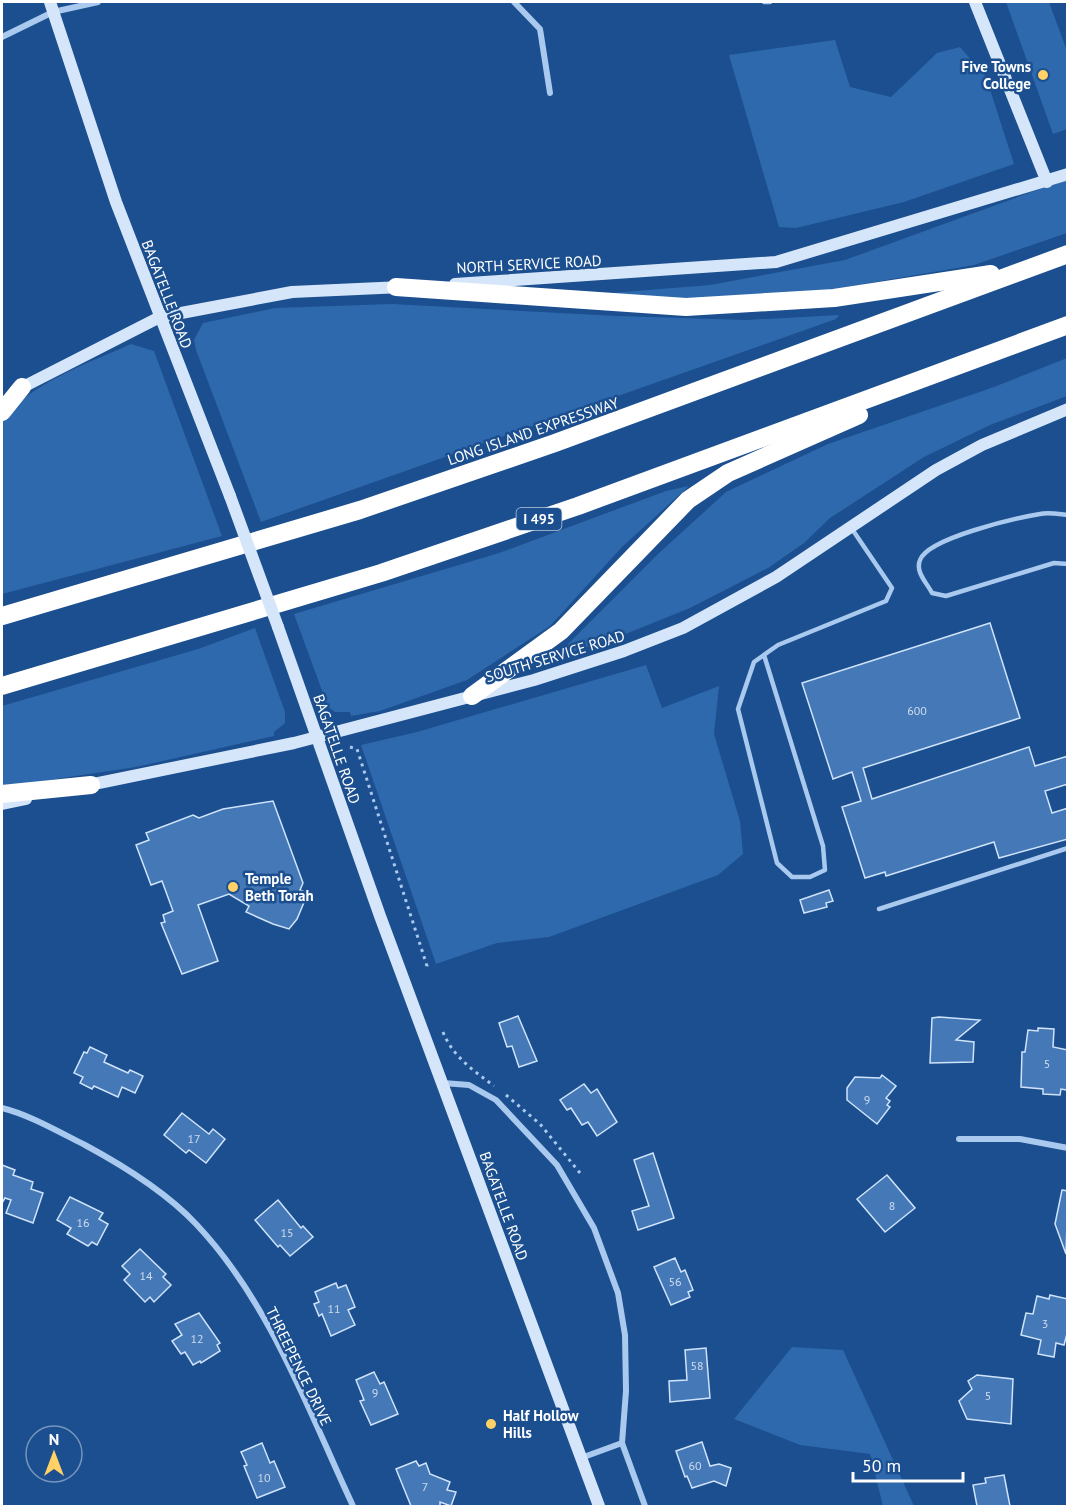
<svg xmlns="http://www.w3.org/2000/svg" width="1069" height="1508" font-family="'PT Sans',sans-serif">
<rect width="100%" height="100%" fill="#1b4f8f"/>
<!-- green -->
<g fill="#2e69ad">
<path d="M1006,2H1049L1067,51V129L1053,134Z"/>
<path d="M835,40L850,87L891,97L937,53L960,47L986,77L1014,164L904,202L796,228L779,227L729,55Z"/>
<path d="M1067,179V233L974,265L788,297L652,299L599,294L710,285L845,260Z"/>
<path d="M392,304L617,316L747,320L839,315L836,319L261,522L196,350L194,340L203,323L275,308Z"/>
<path d="M131,344L154,351L222,536L2,594V419C34,382 86,364 131,344Z"/>
<path d="M1067,358V396L990,425L924,457L830,518L804,543L768,568L690,608L628,633L572,652L565,647L658,554L726,492L828,444L994,387Z"/>
<path d="M689,486L622,547L550,626L467,680L380,711L351,716L350,712H335L328,707L294,614L499,553L666,491Z"/>
<path d="M255,628L285,712V723L274,732V736L136,767L2,787V706L198,649Z"/>
<path d="M646,665L662,708L719,686L714,734L740,821L743,854L718,875L549,937L497,943L436,964L361,745L417,732Z"/>
<path d="M792,1347L843,1350L914,1506H883L870,1454L800,1445L734,1419Z"/>
</g>
<!-- building -->
<g fill="#4478b7" stroke="#cfe3fa" stroke-width="1.5">
<path d="M990,623L1020,718L863,768L872,799L1029,747L1035,766L1068,756V784L1045,791L1052,813L1068,808V839L999,858L994,842L886,876L885,872L865,878L842,807L861,801L852,772L833,779L802,683Z"/>
<path d="M273,801L303,883L300,890L308,893L297,919L289,929L273,924L246,912L249,906L229,894L198,905L218,961L182,974L161,923L165,922L163,915L173,911L162,881L151,885L136,845L149,840L146,833L193,815L199,818L223,809Z"/>
<path d="M829,890L833,901L826,903L827,907L804,913L800,900Z"/>
<path d="M518,1016L537,1061L519,1067L512,1046L507,1047L499,1023Z"/>
<path d="M939,1017L980,1020L956,1040L974,1042L973,1062L930,1063L932,1018Z"/>
<path d="M1038,1028L1054,1029L1053,1047L1068,1050L1067,1090L1061,1089L1060,1095L1043,1094V1089L1021,1087L1022,1052H1025L1028,1030L1038,1031Z"/>
<path d="M90,1047L107,1055L104,1062L128,1073L130,1070L143,1076L135,1093L122,1087L118,1097L94,1086L92,1089L80,1083L83,1077L74,1073L84,1052L87,1053Z"/>
<path d="M882,1075L896,1086L886,1098L890,1101L887,1105L890,1107L877,1124L847,1100V1088L855,1077L880,1078Z"/>
<path d="M584,1084L591,1093L597,1089L617,1122L597,1136L588,1122L582,1125L571,1108L567,1110L560,1100Z"/>
<path d="M182,1113L209,1134L213,1129L225,1139L206,1163L189,1150L186,1153L164,1135Z"/>
<path d="M653,1153L674,1218L638,1230L632,1211L649,1206L634,1160Z"/>
<path d="M2,1165L15,1170L13,1175L33,1182L31,1189L43,1193L33,1223L6,1213L11,1200L5,1198L2,1203Z"/>
<path d="M887,1175L915,1208L885,1232L857,1199Z"/>
<path d="M1062,1190L1068,1191L1066,1254L1055,1224Z"/>
<path d="M70,1197L103,1213L99,1219L108,1224L97,1245L92,1242L88,1246L67,1234L71,1228L57,1220Z"/>
<path d="M278,1200L301,1228L303,1226L313,1237L290,1256L280,1245L278,1247L255,1220Z"/>
<path d="M140,1249L166,1274L163,1277L171,1285L154,1302L150,1297L145,1302L124,1280L130,1274L122,1266Z"/>
<path d="M675,1258L681,1272L685,1270L693,1290L688,1292L690,1297L671,1305L654,1267Z"/>
<path d="M336,1283L338,1288L346,1285L355,1307L348,1310L355,1325L331,1336L322,1314L319,1316L314,1304L319,1302L315,1292Z"/>
<path d="M1050,1295L1068,1299V1330L1064,1345L1056,1343L1054,1357L1038,1354L1041,1340L1021,1335L1026,1313L1033,1314L1037,1296L1049,1299Z"/>
<path d="M199,1313L220,1343L217,1345L220,1351L201,1363L200,1361L193,1365L185,1352L181,1354L172,1341L182,1335L175,1324Z"/>
<path d="M706,1348L710,1398L670,1402L669,1381L687,1380L685,1350Z"/>
<path d="M374,1372L380,1384L384,1382L398,1414L371,1425L360,1401L364,1400L356,1380Z"/>
<path d="M977,1375L1013,1379L1011,1424L967,1419L959,1401L972,1389L968,1381Z"/>
<path d="M702,1442L710,1466L719,1464L731,1468L726,1486L714,1481L692,1488L687,1476L685,1477L676,1451Z"/>
<path d="M262,1443L270,1463L274,1461L285,1487L257,1498L244,1466L247,1465L241,1452Z"/>
<path d="M416,1461L419,1466L426,1463L430,1474L450,1482L447,1490L456,1492L451,1506L440,1502V1506H411L396,1469Z"/>
<path d="M1004,1475L1010,1506H977L973,1485L986,1483L985,1478Z"/>
</g>
<g fill="none" stroke-linecap="round" stroke-linejoin="round">
<!-- path -->
<g stroke="#a9c9ee" stroke-width="3" stroke-dasharray="3 4.5" stroke-linecap="butt">
<path d="M350,747L357,749L427,966L425,970"/>
<path d="M443,1032C453,1057 473,1070 494,1086"/>
<path d="M506,1095L540,1124L580,1173"/>
</g>
<!-- lane -->
<g stroke="#a9c9ee" stroke-width="4.5">
<path d="M764,2H770"/>
<path d="M1068,515C1058,514 1048,512 1040,514C1016,518 928,538 920,560C915,572 927,583 932,593L946,596L1054,563L1068,564"/>
<path d="M764,655L823,846L825,870L810,877H792L777,863L738,709L754,662L778,645L886,601L892,588L852,529"/>
<path d="M879,909L1068,848"/>
</g>
<!-- street -->
<g stroke="#a9c9ee" stroke-width="6">
<path d="M514,2L540,29L550,93"/>
<path d="M2,37L53,12L98,2"/>
<path d="M443,1083L469,1085L496,1100L557,1165L594,1228L618,1293L625,1335L626,1391L622,1443L645,1506"/>
<path d="M2,1108C30,1115 59,1132 85,1145C124,1166 166,1192 196,1224C270,1302 308,1410 353,1506"/>
<path d="M959,1139H1020L1068,1148"/>
<path d="M581,1458L622,1443"/>
</g>
<!-- secondary -->
<g stroke="#d6e6fa" stroke-width="12">
<path d="M50,2L116,202L230,496"/>
<path d="M975,2L1047,182"/>
<path d="M455,284L776,262L1068,174"/>
<path d="M17,390L160,317L292,292L402,287"/>
<path d="M278,627L380,916L599,1506"/>
<path d="M84,786L294,743L534,680L624,651L683,628L776,577L936,470L982,445L1068,409"/>
<path d="M2,804L26,799"/>
</g>
<!-- highway -->
<g stroke="#fff" stroke-width="18">
<path d="M396,287L686,307L834,298L991,274"/>
<path d="M2,412L22,387"/>
<path d="M2,616L360,510L555,443L1068,254"/>
<path d="M2,686L381,573L578,506L1068,325"/>
<path d="M472,696L561,631L688,500L728,473L859,415"/>
<path d="M2,794L91,785"/>
</g>
<!-- secondary-bridge -->
<path stroke="#d6e6fa" stroke-width="12" d="M230,496L278,627"/>
</g>
<!-- markers -->
<g fill="#ffd166" stroke="#1b4f8f" stroke-width="2">
<circle cx="1043" cy="75" r="6"/>
<circle cx="233" cy="887" r="6"/>
<circle cx="491" cy="1424" r="6"/>
</g>
<g text-anchor="middle" dominant-baseline="central" stroke-width="5" stroke-linejoin="round" paint-order="stroke">
<!-- number labels -->
<g font-size="12" fill="#d0dded">
<text x="917" y="710">600</text>
<text x="1047" y="1063">5</text>
<text x="867" y="1099">9</text>
<text x="194" y="1138">17</text>
<text x="892" y="1205">8</text>
<text x="83" y="1222">16</text>
<text x="287" y="1232">15</text>
<text x="146" y="1275">14</text>
<text x="675" y="1281">56</text>
<text x="334" y="1308">11</text>
<text x="1045" y="1323">3</text>
<text x="197" y="1338">12</text>
<text x="697" y="1365">58</text>
<text x="375" y="1392">9</text>
<text x="988" y="1395">5</text>
<text x="695" y="1465">60</text>
<text x="264" y="1477">10</text>
<text x="425" y="1486">7</text>
</g>
<!-- shield labels -->
<rect fill="#1b4f8f" stroke="#bbcadd" stroke-width="1.5" x="516.5" y="508" width="45" height="22" rx="4.5"/>
<g font-size="14" font-weight="bold" fill="#fff">
<text x="539" y="519">I 495</text>
</g>
<!-- poi labels -->
<g font-size="15" font-weight="bold" fill="#fff" stroke="#1b4f8f" text-anchor="start">
<text x="1031" y="66" text-anchor="end">Five Towns<tspan x="1031" dy="17">College</tspan></text>
<text x="245" y="878">Temple<tspan x="245" dy="17">Beth Torah</tspan></text>
<text x="503" y="1415">Half Hollow<tspan x="503" dy="17">Hills</tspan></text>
</g>
<!-- street labels -->
<g font-size="15" fill="#fff" stroke="#1b4f8f">
<text transform="translate(529 264) rotate(-3)">NORTH SERVICE ROAD</text>
<text transform="translate(167 294) rotate(69)">BAGATELLE ROAD</text>
<text transform="translate(533 431) rotate(-19)">LONG ISLAND EXPRESSWAY</text>
<text transform="translate(555 656) rotate(-17)">SOUTH SERVICE ROAD</text>
<text transform="translate(337 749) rotate(71)">BAGATELLE ROAD</text>
<text transform="translate(504 1206) rotate(70)">BAGATELLE ROAD</text>
<text transform="translate(299 1366) rotate(64)">THREEPENCE DRIVE</text>
</g>
</g>
<!-- border -->
<rect width="1069" height="1508" fill="none" stroke="#ffffff" stroke-width="6"/>
<!-- north arrow -->
<g transform="translate(54 1454)"><circle r="28" fill="#1b4f8f" stroke="#7695bc" stroke-width="1.5"/>
<path d="M0-4.5L10 22L0 15L-10 22Z" fill="#ffd166"/>
<text y="-9" font-size="16" font-weight="bold" text-anchor="middle" fill="#ffffff">N</text>
</g>
<!-- scale -->
<path d="M853 1472v9h110v-9" fill="none" stroke="#ffffff" stroke-width="3"/>
<text x="862" y="1472" font-size="18" fill="#ffffff" stroke="#1b4f8f" stroke-width="4.5" paint-order="stroke">50 m</text>
</svg>
